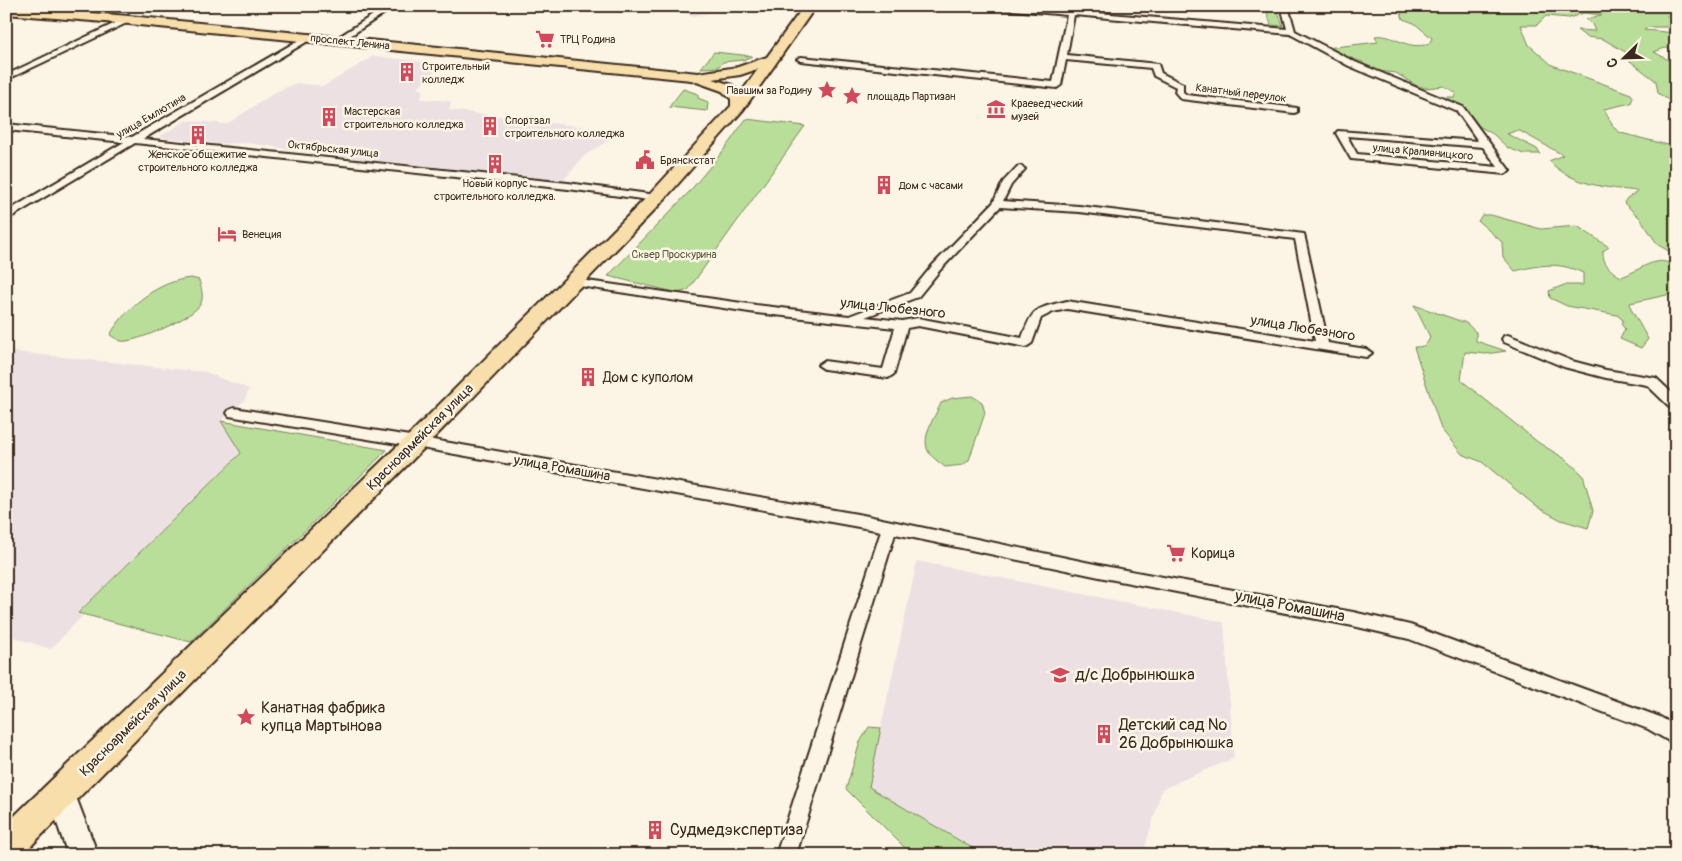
<svg xmlns="http://www.w3.org/2000/svg" width="1682" height="861" font-family="Pangolin,sans-serif">
<rect width="100%" height="100%" fill="#fcf5e5"/>
<filter id="ink" filterUnits="userSpaceOnUse"><feTurbulence type="fractalNoise" baseFrequency=".02" numOctaves="2"/><feDisplacementMap in="SourceGraphic" scale="10" xChannelSelector="R" yChannelSelector="G"/><feConvolveMatrix kernelMatrix="1 2 1 2 8 2 1 2 1" color-interpolation-filters="sRGB"/></filter>
<g filter="url(#ink)">
<!-- built -->
<g fill="#ede0e3">
<path d="M678,6H744L746,7L691,16Z"/>
<path d="M374,56L443,64L417,88L423,90L421,99L451,101L449,110L618,131L608,141L585,155L563,181L326,155L248,143L219,144L159,137L187,120L227,124L274,93L296,83L324,86Z"/>
<path d="M6,351L205,372L249,389L245,400L221,421L241,452L78,612L84,614L51,649L6,635Z"/>
<path d="M917,561L1224,622L1234,758L1162,789L1143,855H984L868,787Z"/>
</g>
<!-- green -->
<g fill="#b9de99" stroke="#7a845c">
<path d="M1265,6H1276L1283,26L1271,25Z"/>
<path d="M1399,6H1527L1554,12L1568,9L1566,6L1623,8L1642,6L1672,9L1676,14L1667,15L1668,19L1676,20V27H1648L1644,30L1676,33V49L1665,48L1654,52L1676,64V108L1671,102L1658,93L1656,81L1626,58L1627,53L1603,39L1586,37L1577,30L1595,31L1592,24L1586,19L1602,15L1584,13L1569,18L1546,16L1537,25H1521L1529,45L1552,65L1631,94L1633,97L1631,103L1604,109L1614,128L1621,133L1676,147V255L1658,245L1640,218L1624,203L1627,198L1638,191C1607,188 1572,185 1549,161L1563,155L1518,130L1507,134L1537,149L1540,154H1524L1508,148L1493,134L1477,125L1467,113L1439,97H1454L1456,93L1444,86L1426,88L1417,86L1396,73L1358,69L1363,62L1331,53L1326,48L1378,42L1375,36C1394,33 1405,51 1429,44L1432,38L1414,23L1403,19Z"/>
<path d="M714,52L752,56L743,60L723,62L718,67L701,68Z"/>
<path d="M683,89L698,94V98L708,102L707,111L669,107Z"/>
<path d="M746,119L805,126L688,290L678,293L608,276L690,191L723,151Z"/>
<path d="M1482,215H1491L1541,229L1577,226L1609,247L1603,251C1602,264 1611,271 1621,277C1641,271 1656,252 1676,267V293L1630,303L1631,309L1648,339L1641,348L1620,339L1625,329L1621,324L1623,320L1617,315L1567,306L1550,298L1549,291L1564,285H1583V273C1557,261 1541,265 1515,271L1503,257L1502,242L1478,221Z"/>
<path d="M191,278L199,280C201,287 204,296 201,303C197,316 134,344 121,341C118,340 113,337 110,335C126,307 158,281 191,278Z"/>
<path d="M1414,305L1466,323L1476,332V341L1506,351L1486,354L1465,352L1461,380L1539,443L1567,460L1583,475L1593,511L1588,528L1561,520L1537,507L1482,462L1462,454L1441,429L1414,347C1423,347 1427,346 1430,337Z"/>
<path d="M972,396L982,402L985,413L969,460L963,465L945,467C940,463 931,457 928,451C921,435 935,417 941,403L952,398Z"/>
<path d="M221,421L387,450L191,642L78,613L241,453Z"/>
<path d="M869,727L881,728L869,787L984,855H917L904,847L846,789L860,742Z"/>
</g>
<g fill="none" stroke-linecap="round" stroke-linejoin="round">
<!-- street casing -->
<g stroke="#3b2a1e" stroke-width="4">
<g id="street">
<path d="M387,6H395L341,42L334,40Z"/>
<path d="M988,6H1019L1068,10V6H1076L1075,11L1287,29L1281,6H1288L1295,31L1355,62L1463,107L1510,171L1505,174L1351,159L1336,133L1338,131L1478,141L1457,111L1349,66L1290,34L1074,15L1067,55L1158,64L1161,73L1183,84V92L1187,95L1297,108V112L1294,113L1181,99L1175,92L1176,87L1154,76L1151,68L1066,60L1061,85L1057,88L801,61L797,59L801,57L1053,82L1067,15L991,8ZM1347,136L1483,147L1498,167L1357,154Z"/>
<path d="M1668,6H1676V10Z"/>
<path d="M126,18L133,20L6,80V75Z"/>
<path d="M306,36L313,38L143,139L568,183L656,195L661,198L656,201L568,189L135,143L6,220V212L124,142L6,130V124L132,137Z"/>
<path d="M1020,166L1025,169L1011,185L1003,201L1079,206L1304,234L1328,343L1366,349L1372,353L1366,357L1067,309L1053,312L1041,318L1032,343L1026,347L918,326L907,328L894,374L888,378L824,369L818,365L824,361L883,369L895,328L756,313L573,285L567,282L573,279L756,305L849,316L910,293L932,266L993,203L1003,182L1017,167ZM1000,207L1079,212L1295,239L1315,341L1067,301C1035,309 1033,307 1022,338L918,318L902,321L865,317L918,297L940,270Z"/>
<path d="M1508,335L1572,361L1606,370L1656,378L1676,397V409L1671,408L1647,385L1606,378L1564,367L1504,342L1502,339L1504,336Z"/>
<path d="M234,408L416,437L863,515L1109,567L1353,612L1410,625L1660,717L1676,726V745L1648,729L1409,639L1353,626L1109,579L895,534L796,855H776L881,531L416,447L229,416L227,413L229,410Z"/>
</g>
</g>
<!-- secondary casing -->
<g stroke="#3b2a1e" stroke-width="4">
<path id="secondary" d="M61,780L71,784L98,855H68L47,794L51,784Z"/>
</g>
<!-- primary casing -->
<g stroke="#3b2a1e" stroke-width="4">
<path id="primary" d="M6,6L129,16L698,73L738,67L767,57L804,6H816L743,110L662,202L424,448L22,855H6V824L408,436L650,194L731,106V99L722,91L691,80L129,24L6,14ZM758,69L741,93L732,85L713,79L740,75Z"/>
</g>
<!-- street -->
<use href="#street" fill="#fcf5e5" fill-rule="evenodd"/>
<!-- secondary -->
<use href="#secondary" fill="#fcf5e5" fill-rule="evenodd"/>
<!-- primary -->
<use href="#primary" fill="#f8deab" fill-rule="evenodd"/>
</g>
</g>
<!-- icons -->
<defs>
<g id="supermarket-bare" transform="scale(1.5)"><path d="M-6-5.5h2.5l.6 2H6L4.5 2H-2.5L-4.4-4H-6ZM-1.5 3.2a1.3 1.3 0 1 0 .1 0ZM3 3.2a1.3 1.3 0 1 0 .1 0Z" fill="#d1495b" stroke="#fcf5e5" stroke-width="2.5" paint-order="stroke"/></g>
<g id="building-bare" transform="scale(1.5)"><path d="M-4-6H4V6H1V3H-1V6H-4ZM-2.5-4.3h1.7v1.8h-1.7ZM.8-4.3h1.7v1.8H.8ZM-2.5-1h1.7V.8h-1.7ZM.8-1h1.7V.8H.8Z" fill="#d1495b" stroke="#fcf5e5" stroke-width="2.5" paint-order="stroke"/></g>
<g id="sight-bare" transform="scale(1.5)"><path d="M0-6L1.8-2.2L6-1.7L2.9 1.2L3.7 5.4L0 3.3L-3.7 5.4L-2.9 1.2L-6-1.7L-1.8-2.2Z" fill="#d1495b" stroke="#fcf5e5" stroke-width="2.5" paint-order="stroke"/></g>
<g id="museum-bare" transform="scale(1.5)"><path d="M0-6L6-3V-2H-6V-3ZM-5-1h2V3h-2ZM-1-1h2V3h-2ZM3-1h2V3H3ZM-6 4H6V6H-6Z" fill="#d1495b" stroke="#fcf5e5" stroke-width="2.5" paint-order="stroke"/></g>
<g id="civic-bare" transform="scale(1.5)"><path d="M-.6-6.5H3V-4.5H.6V-3L4-1V1h2V6H-6V1h2V-1L-.6-3ZM-1.2 2.5V6h2.4V2.5Z" fill="#d1495b" stroke="#fcf5e5" stroke-width="2.5" paint-order="stroke"/></g>
<g id="hotel-bare" transform="scale(1.5)"><path d="M-6-4.5h1.5V1H6V5H4.5V3h-9V5H-6ZM-4 0a1.8 1.8 0 1 1 3.6 0ZM.5 0V-2.5h3Q6-2.5 6 0Z" fill="#d1495b" stroke="#fcf5e5" stroke-width="2.5" paint-order="stroke"/></g>
<g id="school-bare" transform="scale(1.5)"><path d="M0-5L7-2L0 1L-7-2ZM-4 1L0 2.5L4 1V4Q0 6-4 4Z" fill="#d1495b" stroke="#fcf5e5" stroke-width="2.5" paint-order="stroke"/></g>
</defs>
<g fill-rule="evenodd">
<use href="#supermarket-bare" x="545" y="39"/>
<use href="#building-bare" x="407" y="72"/>
<use href="#sight-bare" x="827" y="90"/>
<use href="#sight-bare" x="852" y="96"/>
<use href="#museum-bare" x="996" y="109"/>
<use href="#building-bare" x="329" y="117"/>
<use href="#building-bare" x="490" y="126"/>
<use href="#building-bare" x="198" y="135"/>
<use href="#civic-bare" x="645" y="160"/>
<use href="#building-bare" x="495" y="164"/>
<use href="#building-bare" x="884" y="185"/>
<use href="#hotel-bare" x="227" y="234"/>
<use href="#building-bare" x="588" y="377"/>
<use href="#supermarket-bare" x="1176" y="553"/>
<use href="#school-bare" x="1060" y="675"/>
<use href="#sight-bare" x="246" y="717"/>
<use href="#building-bare" x="1104" y="734"/>
<use href="#building-bare" x="655" y="830"/>
</g>
<g text-anchor="middle" dominant-baseline="central" stroke-width="5" stroke-linejoin="round" paint-order="stroke">
<!-- far-poi labels -->
<g font-size="11" fill="#3b2a1e" stroke="#fcf5e5" text-anchor="start">
<text x="560" y="39">ТРЦ Родина</text>
<text x="422" y="66">Строительный<tspan x="422" dy="13">колледж</tspan></text>
<text x="812" y="90" text-anchor="end">Павшим за Родину</text>
<text x="867" y="96">площадь Партизан</text>
<text x="1011" y="103">Краеведческий<tspan x="1011" dy="13">музей</tspan></text>
<text x="344" y="111">Мастерская<tspan x="344" dy="13">строительного колледжа</tspan></text>
<text x="505" y="120">Спортзал<tspan x="505" dy="13">строительного колледжа</tspan></text>
<text x="198" y="154" text-anchor="middle">Женское общежитие<tspan x="198" dy="13">строительного колледжа</tspan></text>
<text x="660" y="160">Брянскстат</text>
<text x="495" y="183" text-anchor="middle">Новый корпус<tspan x="495" dy="13">строительного колледжа.</tspan></text>
<text x="899" y="185">Дом с часами</text>
<text x="242" y="234">Венеция</text>
</g>
<!-- far-street labels -->
<g font-size="11" fill="#3b2a1e" stroke="#fcf5e5">
<text transform="translate(350 42) rotate(6)">проспект Ленина</text>
<text transform="translate(1241 93) rotate(7)">Канатный переулок</text>
<text transform="translate(151 116) rotate(-30)">улица Емлютина</text>
<text transform="translate(333 149) rotate(6)">Октябрьская улица</text>
<text transform="translate(1423 152) rotate(5)">улица Крапивницкого</text>
</g>
<!-- far-park labels -->
<g font-size="11" fill="#5a573d" stroke="#fcf5e5">
<text x="674" y="254">Сквер Проскурина</text>
</g>
<!-- street labels -->
<g font-size="14" fill="#3b2a1e" stroke="#fcf5e5">
<text transform="translate(893 308) rotate(6)">улица Любезного</text>
<text transform="translate(1303 328) rotate(9)">улица Любезного</text>
<text transform="translate(420 437) rotate(-45)">Красноармейская улица</text>
<text transform="translate(562 468) rotate(10)">улица Ромашина</text>
<text transform="translate(133 723) rotate(-45)">Красноармейская улица</text>
</g>
<!-- poi labels -->
<g font-size="14" fill="#3b2a1e" stroke="#fcf5e5" text-anchor="start">
<text x="603" y="377">Дом с куполом</text>
<text x="1191" y="553">Корица</text>
</g>
<!-- near-street labels -->
<g font-size="16" fill="#3b2a1e" stroke="#fcf5e5">
<text transform="translate(1290 606) rotate(11)">улица Ромашина</text>
</g>
<!-- near-poi labels -->
<g font-size="16" fill="#3b2a1e" stroke="#fcf5e5" text-anchor="start">
<text x="1075" y="675">д/с Добрынюшка</text>
<text x="261" y="708">Канатная фабрика<tspan x="261" dy="18">купца Мартынова</tspan></text>
<text x="1119" y="725">Детский сад №<tspan x="1119" dy="18">26 Добрынюшка</tspan></text>
<text x="670" y="830">Судмедэкспертиза</text>
</g>
</g>
<!-- margin -->
<rect width="1682" height="861" fill="none" stroke="#fcf5e5" stroke-width="25"/>
<rect x="12" y="12" width="1657" height="836" fill="none" stroke="#3b2a1e" stroke-width="2" filter="url(#ink)"/>
<!-- north arrow -->
<g transform="translate(1624 58) rotate(247)" stroke="#fcf5e5" stroke-width="4" paint-order="stroke">
<path d="M0-4L9 19L0 12L-9 19Z" fill="#3b2a1e"/>
<text y="-8" font-size="14" font-weight="bold" text-anchor="middle" fill="#3b2a1e">С</text>
</g>
</svg>
